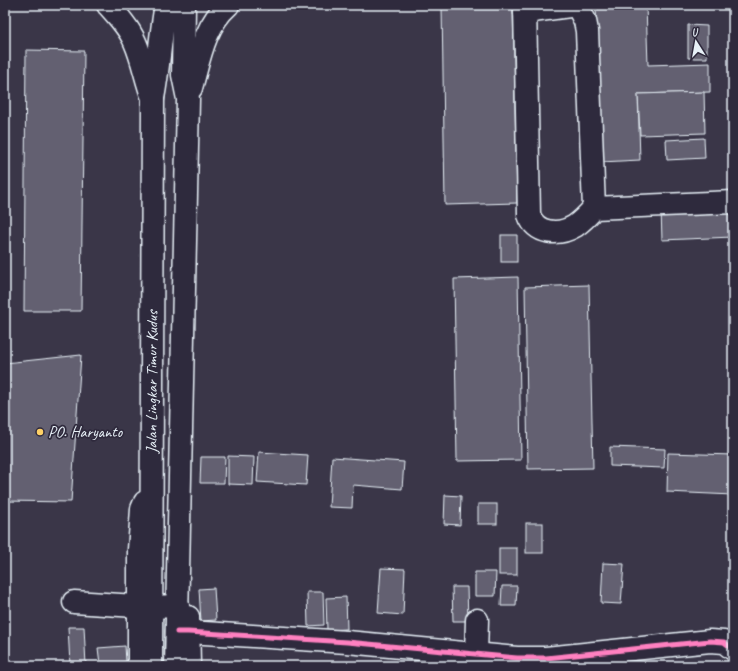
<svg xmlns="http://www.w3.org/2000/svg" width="738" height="671" font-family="Caveat,sans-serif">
<rect width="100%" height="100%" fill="#3a3648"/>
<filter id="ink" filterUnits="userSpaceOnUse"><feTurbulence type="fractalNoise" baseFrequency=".025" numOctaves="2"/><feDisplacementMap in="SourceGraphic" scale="8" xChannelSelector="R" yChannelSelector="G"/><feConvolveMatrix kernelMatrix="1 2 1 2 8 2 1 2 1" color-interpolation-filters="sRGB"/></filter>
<g filter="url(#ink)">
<!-- building -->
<g fill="#636171" stroke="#e8f1f8">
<path d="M513,5L517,203L445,205L442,7Z"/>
<path d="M596,5H646L648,65L710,63V92L638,94L640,160L601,162Z"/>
<path d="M688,25L707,26V58H688Z"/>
<path d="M26,50L84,51L81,311H24Z"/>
<path d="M731,50H733V70Z"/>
<path d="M704,92L705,133L640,135L638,94Z"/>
<path d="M704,138L705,158L667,160L666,140Z"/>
<path d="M733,206V237L662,240L661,209Z"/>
<rect x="501" y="235" width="16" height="27"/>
<path d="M518,277L521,460L457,461L454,279Z"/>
<path d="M589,285L593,468L528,469L525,287Z"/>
<path d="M81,355L71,502L5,501V363Z"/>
<path d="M610,447L665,449L664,468L610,466Z"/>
<path d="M259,452L308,455L306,485L257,482Z"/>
<path d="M668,453L733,455V495L667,492Z"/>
<path d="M228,456L254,457L253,485L228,484Z"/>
<path d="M201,457H225L224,483H200Z"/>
<path d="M332,457L404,462L402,489L353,485L352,508L329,507Z"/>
<path d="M445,495L461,496L460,525L444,524Z"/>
<rect x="478" y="504" width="19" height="20"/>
<rect x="526" y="523" width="17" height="30"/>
<rect x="499" y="548" width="18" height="27"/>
<path d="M603,563L624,564L621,604L601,603Z"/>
<path d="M381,568L405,569L403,615L378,613Z"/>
<path d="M475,572H496L495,596H475Z"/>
<path d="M502,586H517L516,606H501Z"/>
<path d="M452,587H467L468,621H453Z"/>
<path d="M214,588L216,620L201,621L199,589Z"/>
<path d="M307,592H323L324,625L308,626Z"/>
<path d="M346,597L347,629L327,630L326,598Z"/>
<path d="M68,627H84L86,665H70Z"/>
<path d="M125,646L126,662L100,664L98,648Z"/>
</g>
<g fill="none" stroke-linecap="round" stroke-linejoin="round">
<!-- minor casing -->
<g stroke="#e8f1f8" stroke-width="25">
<g id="minor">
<path d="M525,5L529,215C536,234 558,236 575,226C582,221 588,215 594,208L733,202"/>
<path d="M577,5L585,21L587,31L594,208"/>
<path d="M525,12L577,5"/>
<path d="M74,602L151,607L178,606"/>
<path d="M188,617L189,666"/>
<path d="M177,632H188L347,642L517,658H546L710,641L724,642L733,649"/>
<path d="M476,654L477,620"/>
<path d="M139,666V550L142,509L145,502"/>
</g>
</g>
<!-- major casing -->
<g stroke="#e8f1f8" stroke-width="25">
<path id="major" d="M108,5C118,16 129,28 135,42C143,60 146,80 153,98"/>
</g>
<!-- highway casing -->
<g stroke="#e8f1f8" stroke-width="25">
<g id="highway">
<path d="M191,88C199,60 204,26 228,5"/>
<path id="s1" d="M151,666L153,98C159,67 160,36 166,5"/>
<path d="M176,666L188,99L183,75L184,5"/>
</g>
</g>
<!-- minor -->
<use href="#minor" stroke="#2f2a3d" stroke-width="22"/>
<!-- major -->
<use href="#major" stroke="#2f2a3d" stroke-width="22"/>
<!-- highway -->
<use href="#highway" stroke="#2f2a3d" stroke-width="22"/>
<!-- cycleway casing -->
<g stroke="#2f2a3d" stroke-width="8">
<path id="cycleway" d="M177,632H188L347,642L517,658H546L710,641L724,642L733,649"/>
</g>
<!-- cycleway -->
<use href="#cycleway" stroke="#ff80c0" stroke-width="5"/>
</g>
</g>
<!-- markers -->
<circle fill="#ffd166" stroke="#2f2a3d" stroke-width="1.5" cx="40" cy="432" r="4"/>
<g text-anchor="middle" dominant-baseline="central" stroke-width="3.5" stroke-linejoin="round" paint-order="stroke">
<!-- street labels -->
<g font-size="16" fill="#e8f1f8" stroke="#2f2a3d">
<text stroke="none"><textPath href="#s1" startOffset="284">Jalan Lingkar Timur Kudus</textPath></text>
</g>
<!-- poi labels -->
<g font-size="16" fill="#e8f1f8" stroke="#2f2a3d" text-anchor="start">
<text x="48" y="432">PO. Haryanto</text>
</g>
</g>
<!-- margin -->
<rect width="738" height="671" fill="none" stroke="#2f2a3d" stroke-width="20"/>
<rect x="10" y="10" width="718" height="651" fill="none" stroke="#e8f1f8" stroke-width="1.5" filter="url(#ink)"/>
<!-- north arrow -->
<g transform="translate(696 42) rotate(349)" stroke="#2f2a3d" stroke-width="3" paint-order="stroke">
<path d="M0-3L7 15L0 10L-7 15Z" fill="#e8f1f8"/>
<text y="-6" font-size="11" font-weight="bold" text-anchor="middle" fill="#e8f1f8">U</text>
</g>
</svg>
